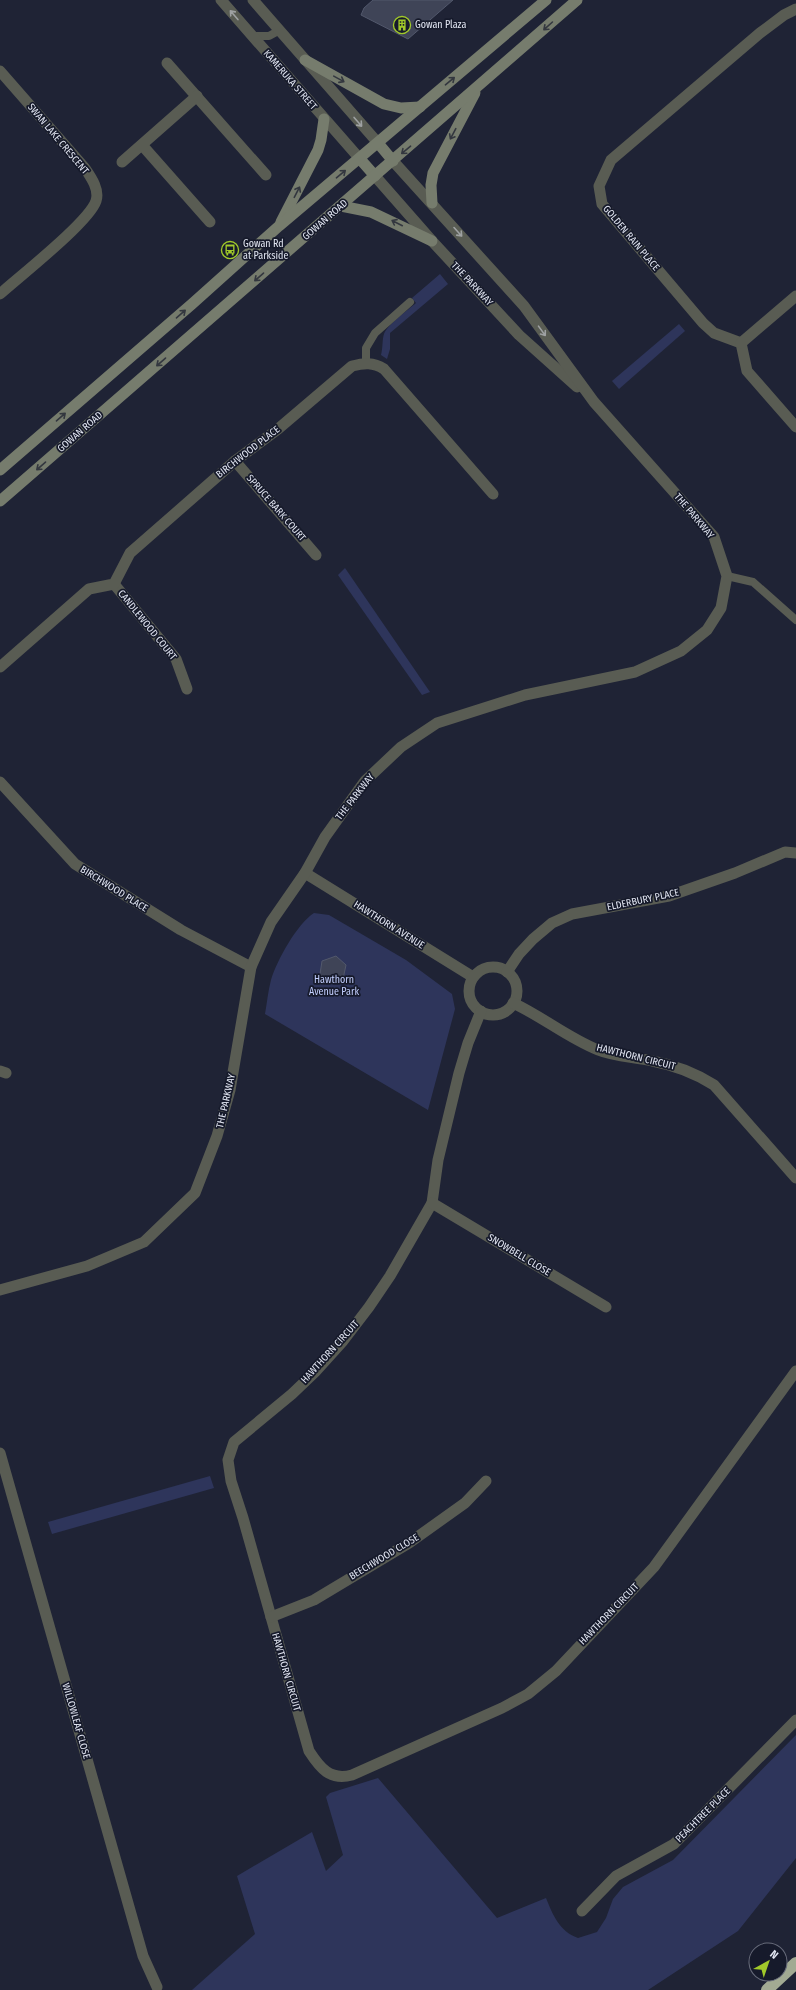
<svg xmlns="http://www.w3.org/2000/svg" width="796" height="1990" font-family="'Fira Sans Condensed',sans-serif">
<rect width="100%" height="100%" fill="#1f2335"/>
<!-- green -->
<g fill="#2e355b">
<path d="M440,274L448,284L390,333V349L387,359L381,355C383,348 382,340 384,334C388,324 408,310 416,303L412,298Z"/>
<path d="M679,324L685,331L619,389L612,381Z"/>
<path d="M345,568L430,692L422,695L338,575Z"/>
<path d="M314,913L329,915L406,960L452,994L455,1009L428,1110L265,1014C267,1003 268,991 271,980C277,960 297,924 314,913Z"/>
<path d="M210,1476L214,1488L52,1534L48,1522Z"/>
<path d="M796,1735V1858L738,1931L648,1990H192L255,1934L237,1876L312,1832L326,1871L343,1855L326,1797L330,1793L378,1778L497,1918L546,1898C553,1915 559,1931 578,1938L597,1932L606,1918L613,1899L623,1887L673,1860Z"/>
</g>
<!-- building -->
<g fill="#3f4457" stroke="#52586c">
<path d="M373,0H453L408,39L361,15L364,8Z"/>
<path d="M336,956L346,965L343,979L330,984L320,974L322,961Z"/>
</g>
<g fill="none" stroke-linecap="round" stroke-linejoin="round">
<!-- service -->
<g stroke="#595c53" stroke-width="8">
<path d="M252,36H269L280,30"/>
<path d="M366,363V348L375,333L410,302"/>
<path d="M727,576L753,582L796,620"/>
</g>
<!-- minor -->
<g stroke="#595c53" stroke-width="11">
<path d="M796,9L784,15L760,33L611,160L599,186L602,204L703,323L714,333L741,343L747,371L796,427"/>
<path d="M167,63L266,175"/>
<path d="M0,71L84,167C90,176 100,189 96,201C89,222 20,276 0,294"/>
<path d="M142,145L210,222"/>
<path d="M122,162L197,96"/>
<path d="M375,176L432,241L519,335L577,387"/>
<path d="M741,343L796,296"/>
<path d="M235,461L316,555"/>
<path d="M114,584L176,659L187,689"/>
<path d="M0,667L89,589L114,584L130,553L235,461L278,429L352,366C364,363 373,362 384,369L493,494"/>
<path d="M0,782L75,864L181,930L251,967"/>
<path d="M305,873L473,977"/>
<circle cx="493" cy="991" r="24"/>
<path d="M507,972L519,954L533,939L552,923L572,914L669,896L735,873L785,852L796,853"/>
<path d="M513,1003C543,1017 568,1038 598,1050C615,1057 635,1057 652,1061C674,1065 695,1073 714,1085L796,1178"/>
<path d="M481,1011L468,1043L459,1073L438,1160L432,1203L390,1276L369,1307L343,1341L315,1372L292,1394L234,1442L228,1460L231,1481L243,1518L309,1751C320,1768 330,1781 352,1775L502,1708L528,1694L556,1671L654,1567L796,1371"/>
<path d="M0,1071L6,1073"/>
<path d="M432,1203L606,1307"/>
<path d="M0,1290L87,1266L144,1242L195,1193L217,1136L230,1090L251,967L271,922L305,873L325,837L365,781L401,747L437,723L525,695L635,672L681,651L707,630L721,608L727,576L714,537L594,402L524,306L393,161"/>
<path d="M0,1453L143,1956L157,1987"/>
<path d="M271,1617L314,1600L409,1543L465,1503L486,1481"/>
<path d="M582,1911L616,1876L674,1844L796,1720"/>
</g>
<!-- tertiary -->
<g stroke="#595c53" stroke-width="11">
<path d="M221,0L360,159"/>
<path d="M253,0L378,143"/>
</g>
<!-- secondary -->
<g stroke="#767c6d" stroke-width="11">
<path d="M305,60L384,104L401,108L420,107"/>
<path d="M378,143L393,161"/>
<path d="M360,159L375,176"/>
<path d="M432,203L431,185L433,173L475,93"/>
<path d="M341,206L371,212L432,241"/>
<path d="M281,222L318,150L321,140L324,119"/>
<path d="M0,470L192,304L279,226L546,0"/>
<path d="M0,501L577,0"/>
</g>
<!-- motorway -->
<path stroke="#a2aa93" stroke-width="12" d="M767,1990L796,1963"/>
</g>
<!-- one-way arrows -->
<defs><path id="oneway-shaft" d="M-6 0H5M1.5-3L5.5 0L1.5 3" fill="none" stroke-width="1.6" stroke-linecap="round" stroke-linejoin="round"/></defs>
<g stroke="#9ea1a2">
<use href="#oneway-shaft" transform="translate(234 15) rotate(-131)"/>
<use href="#oneway-shaft" transform="translate(358 122) rotate(49)"/>
<use href="#oneway-shaft" transform="translate(458 232) rotate(48)"/>
<use href="#oneway-shaft" transform="translate(542 331) rotate(54)"/>
</g>
<g stroke="#33373f">
<use href="#oneway-shaft" transform="translate(548 26) rotate(138)"/>
<use href="#oneway-shaft" transform="translate(339 79) rotate(29)"/>
<use href="#oneway-shaft" transform="translate(450 81) rotate(-40)"/>
<use href="#oneway-shaft" transform="translate(453 134) rotate(118)"/>
<use href="#oneway-shaft" transform="translate(406 150) rotate(140)"/>
<use href="#oneway-shaft" transform="translate(341 174) rotate(-40)"/>
<use href="#oneway-shaft" transform="translate(297 192) rotate(-63)"/>
<use href="#oneway-shaft" transform="translate(397 223) rotate(-153)"/>
<use href="#oneway-shaft" transform="translate(259 277) rotate(139)"/>
<use href="#oneway-shaft" transform="translate(181 314) rotate(-41)"/>
<use href="#oneway-shaft" transform="translate(161 362) rotate(139)"/>
<use href="#oneway-shaft" transform="translate(61 417) rotate(-41)"/>
<use href="#oneway-shaft" transform="translate(41 466) rotate(139)"/>
</g>
<!-- icons -->
<defs>
<g id="building-ring" transform="scale(0.9)"><circle r="9.5" fill="#161a2b" stroke="#a1c92a" stroke-width="1.5"/><path d="M-4-6H4V6H1V3H-1V6H-4ZM-2.5-4.3h1.7v1.8h-1.7ZM.8-4.3h1.7v1.8H.8ZM-2.5-1h1.7V.8h-1.7ZM.8-1h1.7V.8H.8Z" fill="#a1c92a"/></g>
<g id="bus-ring" transform="scale(0.9)"><circle r="9.5" fill="#161a2b" stroke="#a1c92a" stroke-width="1.5"/><path d="M-5-6H5V4H4V6H2V4H-2V6H-4V4H-5ZM-3.5-4V0h7V-4ZM-3.5 1.2v1.5H-2V1.2ZM2 1.2v1.5H3.5V1.2Z" fill="#a1c92a"/></g>
</defs>
<g fill-rule="evenodd">
<use href="#building-ring" x="402" y="25"/>
<use href="#bus-ring" x="230" y="250"/>
</g>
<g text-anchor="middle" dominant-baseline="central" stroke-width="3.5" stroke-linejoin="round" paint-order="stroke">
<!-- poi labels -->
<g font-size="10" fill="#e2e6f2" stroke="#161a2b" text-anchor="start">
<text x="415" y="25">Gowan Plaza</text>
<text x="243" y="244">Gowan Rd<tspan x="243" dy="12">at Parkside</tspan></text>
</g>
<!-- street labels -->
<g font-size="10" fill="#e2e6f2" stroke="#161a2b">
<text transform="translate(290 80) rotate(49)">KAMERUKA STREET</text>
<text transform="translate(58 139) rotate(50)">SWAN LAKE CRESCENT</text>
<text transform="translate(325 220) rotate(-41)">GOWAN ROAD</text>
<text transform="translate(631 238) rotate(50)">GOLDEN RAIN PLACE</text>
<text transform="translate(472 284) rotate(47)">THE PARKWAY</text>
<text transform="translate(80 432) rotate(-41)">GOWAN ROAD</text>
<text transform="translate(248 452) rotate(-38)">BIRCHWOOD PLACE</text>
<text transform="translate(276 508) rotate(49)">SPRUCE BARK COURT</text>
<text transform="translate(694 516) rotate(50)">THE PARKWAY</text>
<text transform="translate(147 625) rotate(51)">CANDLEWOOD COURT</text>
<text transform="translate(355 797) rotate(-52)">THE PARKWAY</text>
<text transform="translate(114 889) rotate(32)">BIRCHWOOD PLACE</text>
<text transform="translate(643 900) rotate(-12)">ELDERBURY PLACE</text>
<text transform="translate(389 925) rotate(32)">HAWTHORN AVENUE</text>
<text transform="translate(636 1057) rotate(14)">HAWTHORN CIRCUIT</text>
<text transform="translate(226 1101) rotate(-77)">THE PARKWAY</text>
<text transform="translate(519 1255) rotate(31)">SNOWBELL CLOSE</text>
<text transform="translate(330 1352) rotate(-48)">HAWTHORN CIRCUIT</text>
<text transform="translate(384 1557) rotate(-31)">BEECHWOOD CLOSE</text>
<text transform="translate(609 1614) rotate(-46)">HAWTHORN CIRCUIT</text>
<text transform="translate(286 1672) rotate(74)">HAWTHORN CIRCUIT</text>
<text transform="translate(76 1721) rotate(74)">WILLOWLEAF CLOSE</text>
<text transform="translate(703 1815) rotate(-45)">PEACHTREE PLACE</text>
</g>
<!-- park labels -->
<g font-size="10" fill="#c3cffe" stroke="#161a2b">
<text x="334" y="980">Hawthorn<tspan x="334" dy="12">Avenue Park</tspan></text>
</g>
</g>
<!-- north arrow -->
<g transform="translate(768 1962) rotate(40)"><circle r="19" fill="#161a2b" stroke="#686c7b"/>
<path d="M0-3L7 15L0 10L-7 15Z" fill="#a1c92a"/>
<text y="-6" font-size="11" font-weight="bold" text-anchor="middle" fill="#e2e6f2">N</text>
</g>
</svg>
